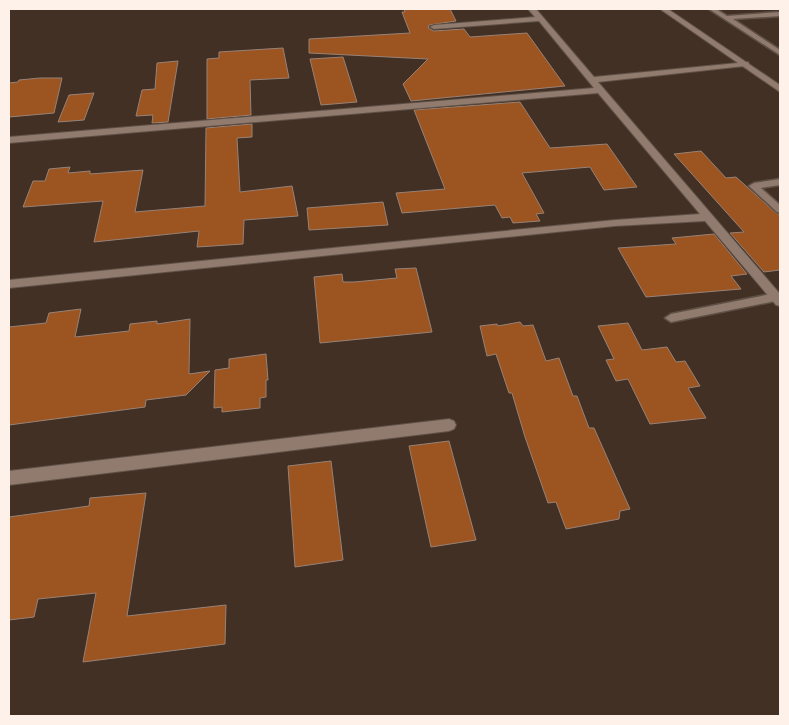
<svg xmlns="http://www.w3.org/2000/svg" width="789" height="725" font-family="Karla,sans-serif">
<rect width="100%" height="100%" fill="#423025"/>
<!-- building -->
<g fill="#9c5420" stroke="#988276">
<path d="M404,9H450L456,21L429,25L428,28L434,31L464,29L470,37L527,33L565,86L411,101L403,84L428,59L309,53V39L410,33L402,12H405Z"/>
<path d="M283,48L289,78L250,80L251,115L207,119V59L219,58V52Z"/>
<path d="M343,57L357,102L321,105L310,59Z"/>
<path d="M178,61L168,122L152,123L153,115L136,116L142,90L155,89L157,63Z"/>
<path d="M40,78H62L54,113L9,117V83L18,82L19,80Z"/>
<path d="M94,93L84,120L58,122L69,95Z"/>
<path d="M520,102L550,148L607,144L637,187L604,190L590,167L522,173L544,213L536,214L540,221L513,223L510,217L502,218L495,205L402,213L396,193L445,189L414,110Z"/>
<path d="M252,124V137L237,138L240,192L292,186L298,216L244,220L243,244L197,247L199,231L94,242L103,201L23,207L33,181H45L49,169L70,167L68,173L90,171V174L143,170L135,212L205,206L206,128Z"/>
<path d="M701,151L726,178L736,177L776,213L780,215V270L764,272L730,233L744,232L674,154Z"/>
<path d="M383,202L388,225L309,230L307,208Z"/>
<path d="M714,234L747,274L731,276L741,289L646,297L618,248L676,244L672,238Z"/>
<path d="M416,268L432,332L320,343L314,277L342,274L343,282H354L397,278L395,269Z"/>
<path d="M81,309L75,337L129,331L130,324L157,321V324L190,319L189,374L210,371L186,395L146,400L145,407L9,425V327L46,323L49,313Z"/>
<path d="M520,322L523,326L533,325L546,361L559,358L573,396H577L589,428H594L630,509L620,511L619,519L566,529L556,502L548,503L525,437L512,393H509L496,354L487,356L480,326L497,324L498,326Z"/>
<path d="M628,323L642,350L667,347L676,362L685,361L700,386L688,388L706,418L650,424L628,379L616,381L606,360L614,359L598,326Z"/>
<path d="M266,354L268,380H266V397L260,398V408L222,412V407L214,408L215,370L229,368V359Z"/>
<path d="M449,441L476,540L431,547L409,446Z"/>
<path d="M331,461L343,560L295,567L288,466Z"/>
<path d="M146,493L127,616L226,605L225,644L83,662L96,593L38,599L34,617L9,620V517L89,506L90,498Z"/>
</g>
<g fill="none" stroke-linecap="round" stroke-linejoin="round">
<!-- service casing -->
<g stroke="#5f5046" stroke-width="3">
<g id="service">
<path d="M709,9H716L727,16L780,12V16L733,19L780,50V55Z"/>
<path d="M780,179V185L761,188L780,205V213L777,212L749,186L754,183Z"/>
<path d="M776,293L780,295V300L671,322L665,318L671,314Z"/>
</g>
</g>
<!-- minor casing -->
<g stroke="#5f5046" stroke-width="2">
<g id="minor">
<path d="M528,9H536L594,77L748,62L749,64L745,66L598,82L780,294V306L776,305L705,221L615,226L9,288V280L615,220L700,214L598,93L9,143V137L594,88L539,21L434,29L430,27L434,25L535,17Z"/>
<path d="M449,419L454,421L456,425L454,429L449,431L9,485V471Z"/>
</g>
</g>
<!-- tertiary casing -->
<g stroke="#5f5046" stroke-width="2">
<path id="tertiary" d="M660,9H668L780,85V92Z"/>
</g>
<!-- service -->
<use href="#service" fill="#907b6e" fill-rule="evenodd"/>
<!-- minor -->
<use href="#minor" fill="#907b6e" fill-rule="evenodd"/>
<!-- tertiary -->
<use href="#tertiary" fill="#907b6e" fill-rule="evenodd"/>
</g>
<!-- border -->
<rect width="789" height="725" fill="none" stroke="#fdf1ea" stroke-width="20"/>
</svg>
